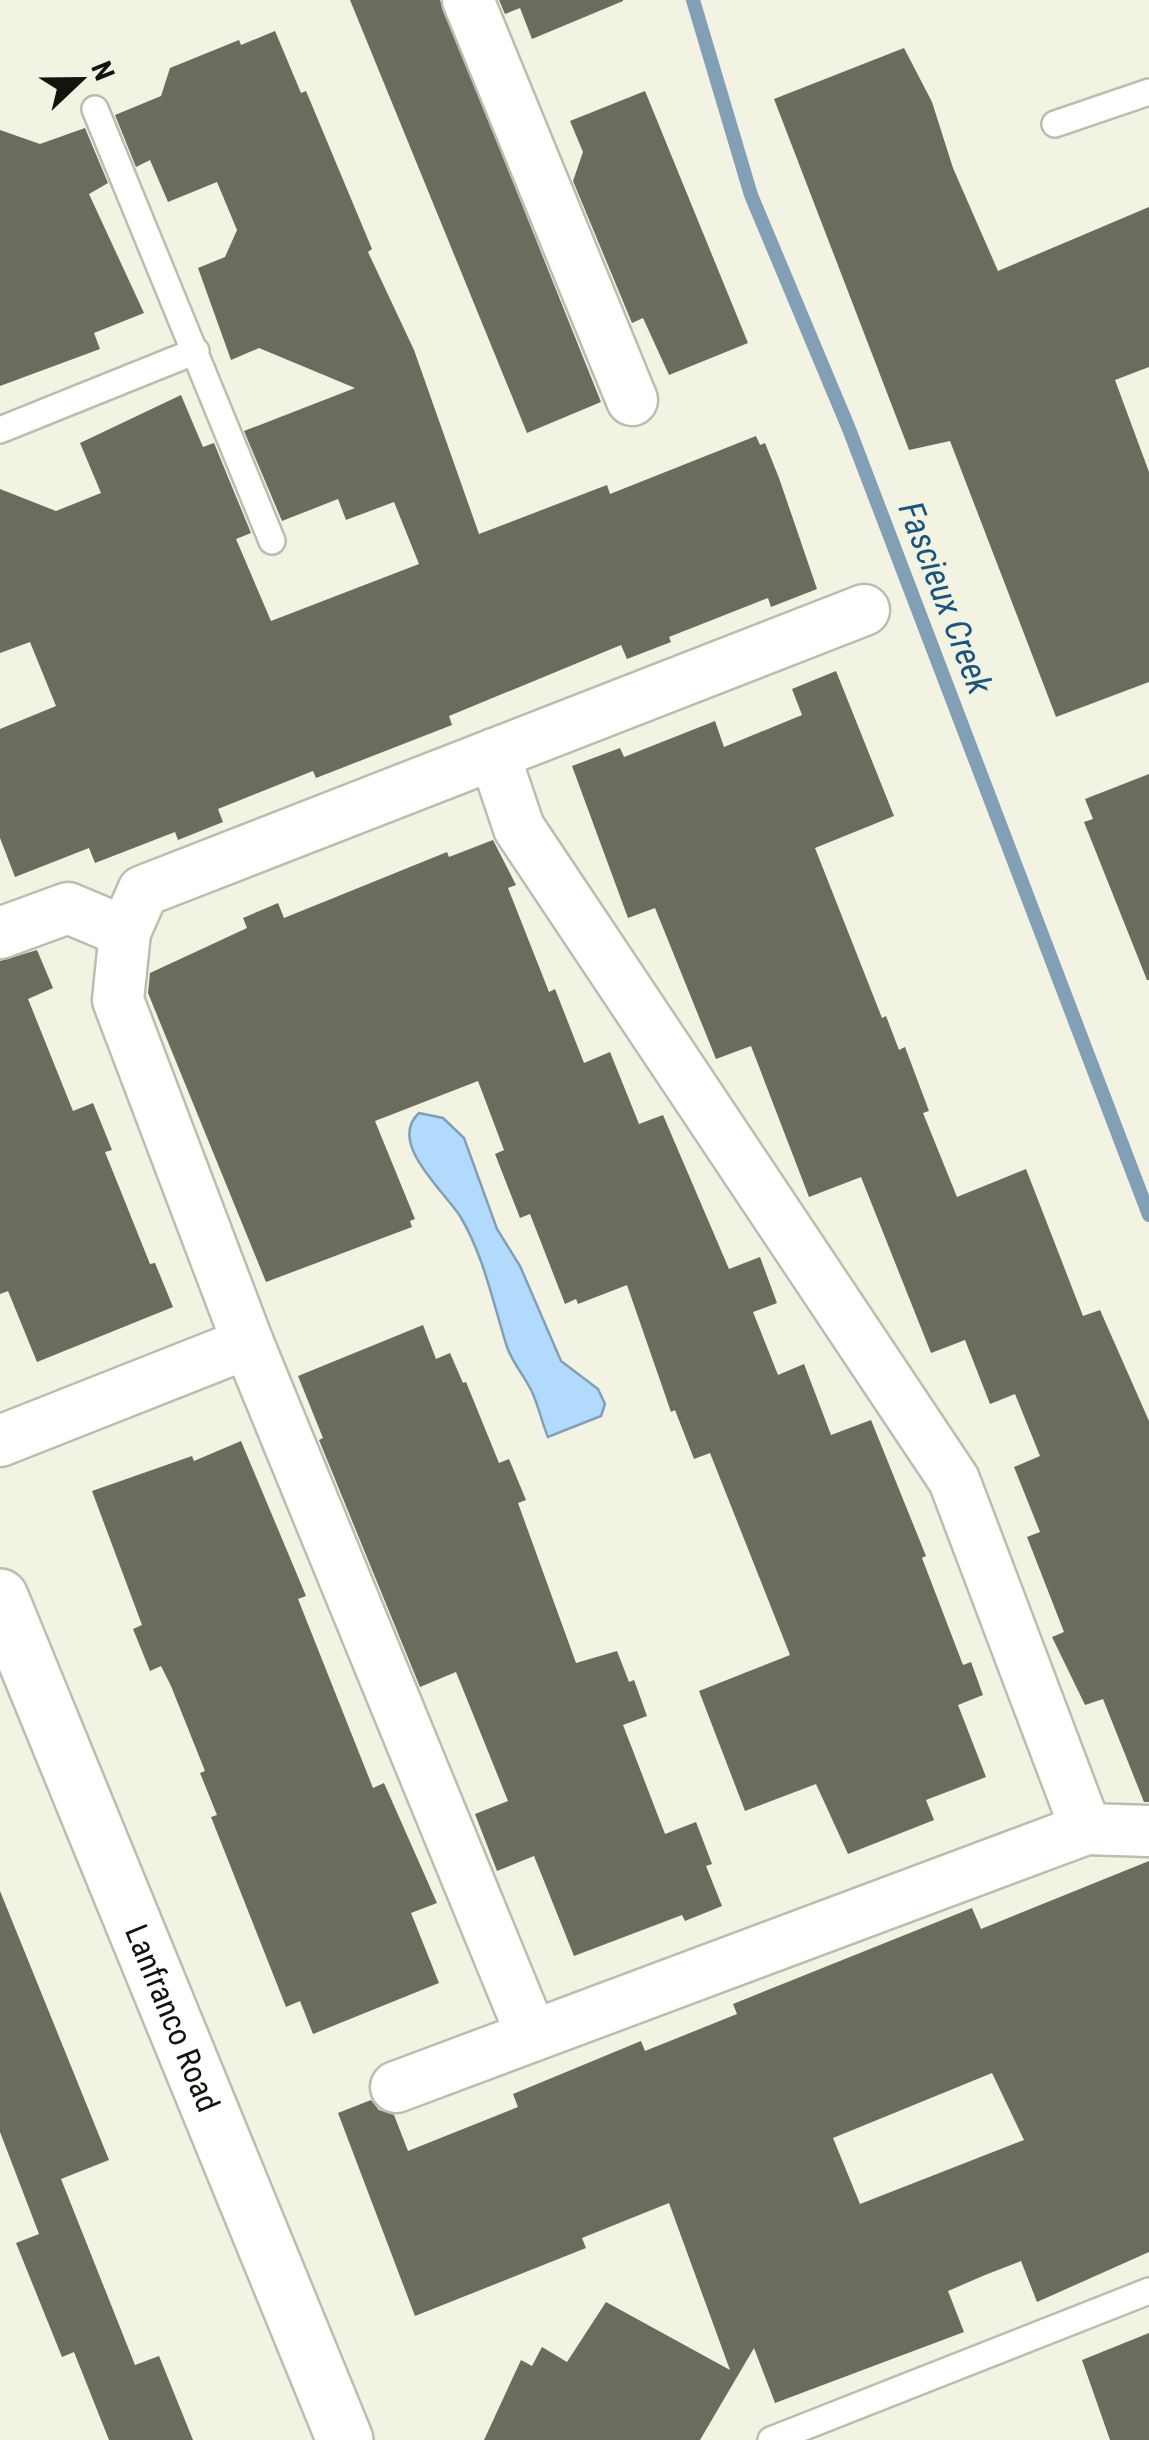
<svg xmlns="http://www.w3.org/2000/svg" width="1149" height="2440" font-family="'Roboto Condensed',sans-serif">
<rect width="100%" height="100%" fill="#f2f3e3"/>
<!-- water -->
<path fill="#b1dafc" stroke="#829fb5" stroke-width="2.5" d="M419,1113L443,1118L464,1138L497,1229L520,1266L561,1361L598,1389L605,1404L601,1416L548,1437C542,1423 539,1408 533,1394C526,1378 513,1364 507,1347C493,1303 484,1256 460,1216C443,1190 387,1142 419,1113Z"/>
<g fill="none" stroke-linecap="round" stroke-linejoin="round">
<!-- stream -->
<path stroke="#829fb5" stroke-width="14" d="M693,0L751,195L849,429L1149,1215"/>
</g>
<!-- building -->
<g fill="#6b6c5e" fill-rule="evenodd">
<path d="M350,0H440L601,402L527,433Z"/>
<path d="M499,0H623V1L532,39L520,8L505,14Z"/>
<path d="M275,31L301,93L306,91L372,249L368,252L414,350L479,534L607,485L610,494L756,436L760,445L765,443L779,478L817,589L771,607L768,598L669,637L671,642L627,659L621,645L449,716L452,725L316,778L313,771L218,809L223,822L178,840L175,832L95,863L89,848L15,877L0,838V729L56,706L30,642L0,653V489L56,511L101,493L80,443L181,395L203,447L214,443L251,533L236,539L271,621L419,564L394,502L346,520L338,499L282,521L244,431L355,388L259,348L231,360L198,268L225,257L237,230L217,182L168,202L150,160L136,167L115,115L161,96L170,68L239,40L241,45Z"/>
<path d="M904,48L932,102L953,168L998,271L1149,207V367L1115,380L1149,472V682L1056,717L950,441L909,450L774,99Z"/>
<path d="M645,91L748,343L669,375L643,318L632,323L573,181L583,152L570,121Z"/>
<path d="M85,128L108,183L89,194L144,313L94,333L100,349L0,386V130L40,144Z"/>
<path d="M836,671L894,816L815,848L882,1018L886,1016L899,1050L905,1047L929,1111L923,1113L957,1197L1026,1169L1083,1316L1100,1310L1149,1421V1802H1144L1103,1699L1085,1705L1052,1637L1064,1632L1027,1537L1040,1532L1014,1467L1040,1456L1015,1394L990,1404L965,1340L931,1353L861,1177L809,1197L751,1046L716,1059L655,908L628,918L572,766L620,748L624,757L715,721L724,747L802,715L792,689Z"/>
<path d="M1149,774V980H1147L1084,822L1093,819L1085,799Z"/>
<path d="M493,840L516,885L508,888L549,992L555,989L584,1063L610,1052L639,1124L663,1115L729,1269L760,1257L777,1303L753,1312L778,1375L804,1364L831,1435L871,1420L926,1556L922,1558L963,1665L971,1662L983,1695L958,1705L986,1777L926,1800L934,1820L848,1854L816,1784L745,1811L699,1691L790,1655L710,1453L694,1459L675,1410L671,1412L627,1285L578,1304L576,1299L565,1304L530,1214L520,1218L495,1154L504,1150L478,1081L375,1121L415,1219L410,1221L412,1227L266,1282L148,993L150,973L247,928L243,918L278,903L284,918L447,852L449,857Z"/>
<path d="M37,950L53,988L28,999L73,1111L93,1103L112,1150L105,1152L150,1264L155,1263L173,1307L37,1362L8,1291L0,1294V961Z"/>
<path d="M423,1325L436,1359L450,1353L463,1383L466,1382L499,1463L509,1459L526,1500L518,1503L576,1663L617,1651L629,1682L634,1680L647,1716L623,1725L665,1834L696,1822L712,1864L706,1866L722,1906L685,1921L682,1915L574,1956L534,1856L497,1871L475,1814L508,1801L456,1672L420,1687L319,1440L323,1438L298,1376Z"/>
<path d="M241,1441L306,1596L298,1599L373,1788L384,1783L437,1903L411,1913L439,1983L313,2034L300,2001L286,2007L211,1817L217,1815L200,1773L205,1771L171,1686L161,1666L150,1671L133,1629L142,1625L92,1491L192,1456L194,1461Z"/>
<path d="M1149,1861V2252L1037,2302L1021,2261L985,2275L948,2291L964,2332L775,2403L754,2348L700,2440H484L521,2360L532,2366L542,2347L567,2362L606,2302L730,2370L669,2203L582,2238L586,2248L415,2316L338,2113L371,2100L379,2110L394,2115L408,2151L518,2107L513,2094L641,2041L645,2051L737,2014L733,2004L972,1908L981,1929ZM992,2073L1024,2140L860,2204L833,2138Z"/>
<path d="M0,1891L109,2160L61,2179L135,2365L159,2356L193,2440H109L74,2352L62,2357L16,2243L39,2234L0,2132Z"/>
<path d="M1149,2333V2440H1110L1082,2360Z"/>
</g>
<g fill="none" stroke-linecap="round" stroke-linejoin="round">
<!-- service casing -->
<g stroke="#bcbdae" stroke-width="30">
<g id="service">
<path d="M95,109L272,541"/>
<path d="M1055,124L1149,92"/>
<path d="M0,430L196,351"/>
<path d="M771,2440L1149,2291"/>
</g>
</g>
<!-- minor casing -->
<g stroke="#bcbdae" stroke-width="55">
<g id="minor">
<path d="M468,0L632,400"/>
<path d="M494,754L519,828L954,1480L1086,1829"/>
<path d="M0,933L68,908L125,932"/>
<path d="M0,1441L248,1343"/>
<path d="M532,2036L248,1343L118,1000L125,932L143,891L864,610"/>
<path d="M396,2087L1086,1829L1149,1831"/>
</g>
</g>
<!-- tertiary casing -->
<g stroke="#bcbdae" stroke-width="60">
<g id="tertiary">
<path id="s1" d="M0,1597L345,2440"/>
</g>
</g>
<!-- service -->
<use href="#service" stroke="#fff" stroke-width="25"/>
<!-- minor -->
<use href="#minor" stroke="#fff" stroke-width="50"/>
<!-- tertiary -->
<use href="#tertiary" stroke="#fff" stroke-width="55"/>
</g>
<g text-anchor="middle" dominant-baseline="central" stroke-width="8" stroke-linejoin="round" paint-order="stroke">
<!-- street labels -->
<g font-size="32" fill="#14140f" stroke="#f2f3e3">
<text stroke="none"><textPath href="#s1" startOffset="455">Lanfranco Road</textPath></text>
</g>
<!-- water labels -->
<g font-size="35" font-style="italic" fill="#1b547c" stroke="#f2f3e3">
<text transform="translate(945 598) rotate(69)">Fascieux Creek</text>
</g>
</g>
<!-- north arrow -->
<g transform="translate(80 80) rotate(68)" stroke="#f2f3e3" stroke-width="8" paint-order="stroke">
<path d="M0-8L18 38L0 25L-18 38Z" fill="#14140f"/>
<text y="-15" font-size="28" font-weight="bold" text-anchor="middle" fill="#14140f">N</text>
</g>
</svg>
